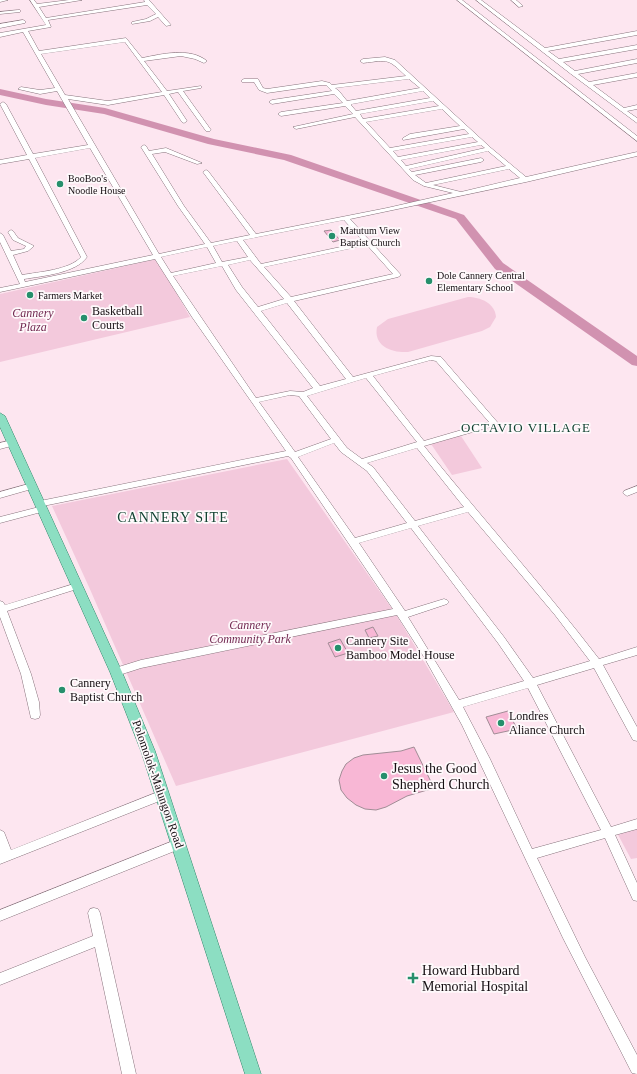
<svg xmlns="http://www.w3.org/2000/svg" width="637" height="1074" font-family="Georgia,serif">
<rect width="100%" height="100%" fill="#fde6f0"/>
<!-- green -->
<g fill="#f3c9dc">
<path d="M157,259L190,317L0,362V294Z"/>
<path d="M468,297C480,297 495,303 496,317L490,327L482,331L408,352C393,353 373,347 377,327L388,319Z"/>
<path d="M459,433L482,468L452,475L429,441Z"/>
<path d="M287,459L397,616L454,712L176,786L89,587L52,506Z"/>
<path d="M637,825V858L631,859L616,831Z"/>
</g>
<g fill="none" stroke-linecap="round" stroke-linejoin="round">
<!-- river -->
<path fill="#d192b0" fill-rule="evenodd" d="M0,89L46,99L105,108L214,139L291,155L464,215L503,263L637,356V366L632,365L495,269L456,219L284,160L208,144L104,114L46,105L0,95Z"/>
</g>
<!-- building -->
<g fill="#f8b7d5" stroke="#a18d96">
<path d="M331,230L340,240L333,242L324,231Z"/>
<path d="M373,627L378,636L369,638L365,630Z"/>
<path d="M340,639L348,653L335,657L328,643Z"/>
<path d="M508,711L517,729L494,734L486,717Z"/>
<path d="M414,747L434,788L407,796L386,807L376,810L365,809L356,805L347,798L341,790L339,780L342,771L346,764L354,758L363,755L401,751Z"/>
</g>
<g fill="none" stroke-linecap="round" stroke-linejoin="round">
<!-- minor casing -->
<g stroke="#87737c" stroke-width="1">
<g id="minor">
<path d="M0,0H8L0,2Z"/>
<path d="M30,0H34L37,4L69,0H82L39,7L46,18L145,2L144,0H149L171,25L166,26L158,17L150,21L132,24V22L146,19L156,14L147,5L48,20L51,27L28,31L39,51L126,38L142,58C162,54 190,47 207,61L204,63L195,59L181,56L144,61L167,91L201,86V88L183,91L211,130L210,131H206L178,92L169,94L187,121L184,123L182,122L164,95L108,105L68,99L159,254L205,244L178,206L141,147L144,145L146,146L149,151L166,148L202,163L197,164L165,152L152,154L184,206L211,243L250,235L203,172L206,170L208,171L256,234L387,208L453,193L424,186L413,180L355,117L296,129L293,127L353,114L345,106L281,116L278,114L281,112L343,103L334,94L272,104L269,102L272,100L332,91L326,85H322L267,93L259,90L254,82H242V80L244,79H258L263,88L267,89L322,81L330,83L332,85L406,76C387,58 389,60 363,63L360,61L363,59L385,57L395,60L491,148L526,177L637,152V156L526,182L350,219L401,275L398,277L294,301L353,377L431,356L441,357L498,423L497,425L424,446C482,518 543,586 599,659L637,647V655L603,665L637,727V741L633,740L594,668L537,685L611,827L637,819V829L615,835L637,883V901L633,900L605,838L537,858L585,957L637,1055V1074L632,1073L563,938L462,725L424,657L397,615L141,668L116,676L112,675L111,672L112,669L141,660L393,609L291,458L288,456L43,506L46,509L45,511L0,523V517L39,507L36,504L40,501L286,451L192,317L155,259L0,292V288L20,284L0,242V233L3,235L11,251L24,249L26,246L13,240L8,232L11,230L13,231L18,238L34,246L28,251L13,255L22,275C38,272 70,270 81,257L29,159L0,164V160L27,155L0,104L3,102L6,104L33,154L88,145L57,91L40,94L18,89L21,87L40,90L55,88L23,32L0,37V33L46,25ZM125,42L162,92L108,101L65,95L41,54ZM409,79L420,88L347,101L339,91L335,88ZM423,91L430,98L356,111L351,105L352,104ZM433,101L439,106L363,119L360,114ZM442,109L460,126L410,134L403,138V140L464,129L469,134L390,148L366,122ZM472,137L478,142L398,157L393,151ZM481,145L485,148L406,166L401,160ZM90,148L153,255L25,282L24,279C43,276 76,273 87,257L35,158ZM488,151L506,166L426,183L415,175L481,162L484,160L481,158L412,172L409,169ZM509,169L520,178L461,192L433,185ZM344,220L364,242L261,264L243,240ZM237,241L248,257L222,262L213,246ZM367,245L393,274L291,297L264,267ZM207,247L216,263L171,273L161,257ZM250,260L284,299L258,307L242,287L228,265ZM222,266L236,290L313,388L303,392L290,391L256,398L173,276ZM287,303L346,379L320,386L261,311ZM431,360L436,361L489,422L424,441L373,376ZM366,378L417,442L362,459L347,448L307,396ZM290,395L299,396L331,439L295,452L259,402ZM334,443L341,452L367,471L407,523L355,538L298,457ZM417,448L459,501L464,507L415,521L373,467L367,463ZM468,512L555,615L590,661L533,678L504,637L418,526ZM411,528L498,643L524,681L459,700L408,617L447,604L449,602L447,600L444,599L405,611L359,543ZM528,688L601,830L532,849L490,759L463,707Z"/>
<path d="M457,0H462L637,136V141Z"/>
<path d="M476,0H481L545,48L637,31V35L548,51L559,59L637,45V49L563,62L575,71L637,59V63L578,74L589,82L637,73V77L593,85L624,108L637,105V109L627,111L637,118V123L571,74Z"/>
<path d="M511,0H516L523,6L519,7Z"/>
<path d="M18,10H20V12L0,14V12Z"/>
<path d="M23,20L25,21V23L0,28V24Z"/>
<path d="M12,440L15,441L16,443L15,445L0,449V443Z"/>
<path d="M32,483L35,484L36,486L35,488L0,498V492Z"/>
<path d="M637,486V492L627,496L623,493L624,491Z"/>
<path d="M77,583L80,584L82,586L80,588L7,611L31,674L39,702L40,715L39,718L35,719L31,718L21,674L0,617V601L3,602L5,605Z"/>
<path d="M163,790L167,792L168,795L167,798L0,864V830L4,832L11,850Z"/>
<path d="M178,839L182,840L184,844L182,848L0,921V910Z"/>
<path d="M94,908L98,909L100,913L136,1074H122L95,947L0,985V973L93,936L88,913L90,909Z"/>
</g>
</g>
<!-- major casing -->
<g stroke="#30876a" stroke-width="1">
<path id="major" d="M0,413L5,416L122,672L155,751L261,1074H245L141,751L110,672L0,427Z"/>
</g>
<!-- minor -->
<use href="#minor" fill="#fff" fill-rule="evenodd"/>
<!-- major -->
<use href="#major" fill="#8cdec2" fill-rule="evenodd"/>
</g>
<!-- markers -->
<g fill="#268f6c" stroke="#fef9fb" stroke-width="1.5">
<circle cx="60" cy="184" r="4"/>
<circle cx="332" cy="236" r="4"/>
<circle cx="429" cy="281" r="4"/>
<circle cx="30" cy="295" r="4"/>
<circle cx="84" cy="318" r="4"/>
<circle cx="338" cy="648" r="4"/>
<circle cx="62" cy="690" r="4"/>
<circle cx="501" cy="723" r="4"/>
<circle cx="384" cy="776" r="4"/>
<path d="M411 972h4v4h4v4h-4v4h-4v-4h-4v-4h4z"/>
</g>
<g text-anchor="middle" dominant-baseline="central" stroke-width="3.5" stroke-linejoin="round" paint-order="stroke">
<!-- far-poi labels -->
<g font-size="10" fill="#150e12" stroke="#fef9fb" text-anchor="start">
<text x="68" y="178">BooBoo's<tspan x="68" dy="12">Noodle House</tspan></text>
<text x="340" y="230">Matutum View<tspan x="340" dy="12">Baptist Church</tspan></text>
<text x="437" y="275">Dole Cannery Central<tspan x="437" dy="12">Elementary School</tspan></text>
<text x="38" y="295">Farmers Market</text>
</g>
<!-- poi labels -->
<g font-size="12" fill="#150e12" stroke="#fef9fb" text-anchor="start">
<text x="92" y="311">Basketball<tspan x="92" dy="14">Courts</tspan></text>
<text x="346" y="641">Cannery Site<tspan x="346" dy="14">Bamboo Model House</tspan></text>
<text x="70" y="683">Cannery<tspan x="70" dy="14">Baptist Church</tspan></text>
<text x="509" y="716">Londres<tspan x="509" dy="14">Aliance Church</tspan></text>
</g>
<!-- park labels -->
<g font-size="12" font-style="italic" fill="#722951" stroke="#fef9fb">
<text x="33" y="313">Cannery<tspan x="33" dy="14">Plaza</tspan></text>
<text x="250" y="625">Cannery<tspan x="250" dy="14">Community Park</tspan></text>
</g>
<!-- street labels -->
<g font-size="12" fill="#150e12" stroke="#fef9fb">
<text transform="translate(158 784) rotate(71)">Polomolok-Malungon Road</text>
</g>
<!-- neighbourhood labels -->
<g font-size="13" letter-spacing="1" fill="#114231" stroke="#fef9fb">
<text x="526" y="427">OCTAVIO VILLAGE</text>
</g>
<!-- quarter labels -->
<g font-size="14" letter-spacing="1" fill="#114231" stroke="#fef9fb">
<text x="173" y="517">CANNERY SITE</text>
</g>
<!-- near-poi labels -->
<g font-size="14" fill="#150e12" stroke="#fef9fb" text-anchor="start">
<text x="392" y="768">Jesus the Good<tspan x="392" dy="16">Shepherd Church</tspan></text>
<text x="422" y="970">Howard Hubbard<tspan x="422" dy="16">Memorial Hospital</tspan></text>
</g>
</g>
</svg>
